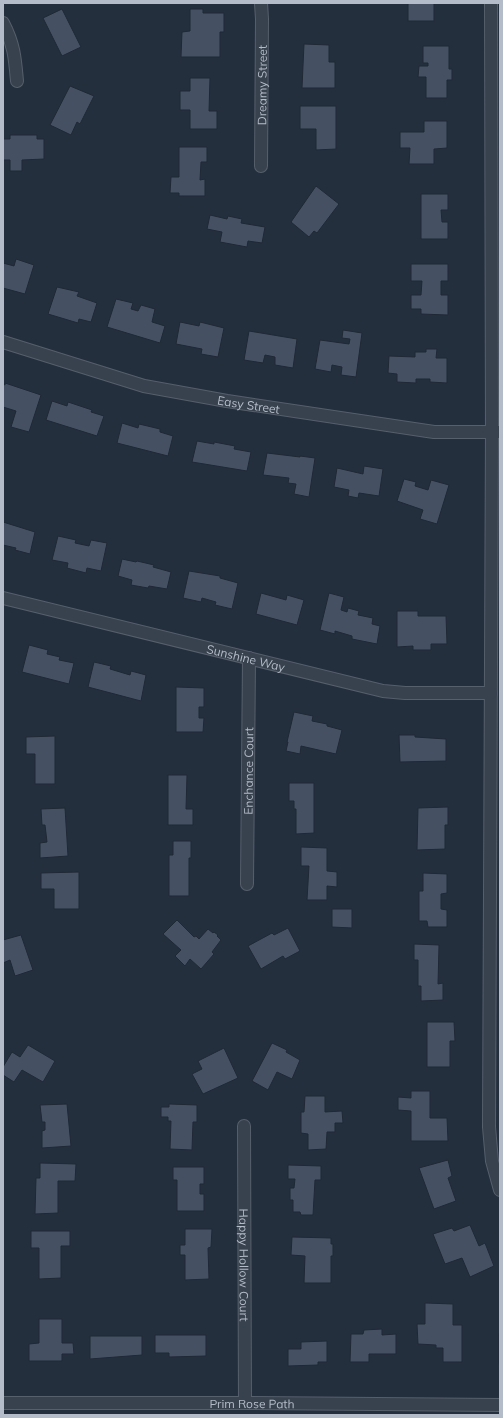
<svg xmlns="http://www.w3.org/2000/svg" width="503" height="1418" font-family="Mulish,sans-serif">
<rect width="100%" height="100%" fill="#242f3e"/>
<!-- building -->
<g fill="#455162" stroke="#1f2835">
<rect x="408" y="3" width="26" height="18"/>
<path d="M62,9L81,47L62,56L43,18Z"/>
<path d="M190,9H203V13H224V32H220V57H181L182,32L190,31Z"/>
<path d="M304,44L329,45V62H335V88H302Z"/>
<path d="M423,46H449V69H452V80H447V98H426V77H418L419,66H428V63H423Z"/>
<path d="M190,78H210L209,111H217V129H190V110H180V91H190Z"/>
<path d="M70,86L94,96L80,124L77,122L71,135L50,125Z"/>
<path d="M300,106H336V149L316,150V129H300Z"/>
<path d="M424,121H447V148L434,149V164H409L410,148H400V132H424Z"/>
<path d="M10,135H37V139H44V159L22,160V171H10V160H3V139H10Z"/>
<path d="M179,147H207V162H201L200,180L205,179V196H179V193H170L171,177H179Z"/>
<path d="M316,186L339,204L317,233L314,231L309,237L291,222Z"/>
<path d="M421,194H448V210H441L442,222H448V239H421Z"/>
<path d="M210,215L227,219L228,216L242,219L241,223L265,227L262,243L248,241L247,247L220,242L222,232L207,229Z"/>
<path d="M16,259L34,265L25,294L3,288V263L14,266Z"/>
<path d="M411,264H448V281H441V295H448V315L421,314V309H411V295H421L422,281H411Z"/>
<path d="M57,287L79,292L77,296L97,303L91,322L79,319L78,323L48,314Z"/>
<path d="M116,299L133,303L131,309L138,311L141,305L155,309L152,322L165,326L160,343L107,327Z"/>
<path d="M180,322L199,326L200,322L224,328L218,357L201,354L202,349L176,344Z"/>
<path d="M343,330L362,333L356,377L341,375L342,367L332,365L331,372L315,369L320,340L349,344L350,339L342,338Z"/>
<path d="M249,331L297,339L293,368L275,365V357L265,355L263,363L244,360Z"/>
<path d="M426,349H437L436,358H447V383L430,382V379H416V383L397,382V374L388,373L389,356L415,357V352H426Z"/>
<path d="M5,383L41,395L29,432L11,427L16,411L3,407V384L5,385Z"/>
<path d="M52,401L67,406L68,402L92,410L91,412L104,416L97,436L46,420Z"/>
<path d="M122,423L138,428L139,424L160,429V432L173,436L168,456L117,443Z"/>
<path d="M197,441L214,444V442L235,446L234,449L251,452L247,471L192,462Z"/>
<path d="M267,453L300,457V456L315,458L309,497L294,494L296,484L288,483L289,478L263,475Z"/>
<path d="M364,466L383,469L379,496L359,493L358,498L348,496L349,490L334,487L337,468L363,474Z"/>
<path d="M404,479L416,482L415,486L428,490L431,480L449,485L437,524L420,519L423,510L397,501Z"/>
<path d="M3,522L35,532L30,554L15,550L16,548L3,545Z"/>
<path d="M58,536L76,540L75,543L89,546L91,540L107,543L101,571L87,568L86,573L67,568L68,563L52,560Z"/>
<path d="M122,559L136,562L137,561L154,565L153,567L171,572L167,589L149,586L148,588L131,585L132,580L118,576Z"/>
<path d="M189,571L220,576V578L238,583L232,609L215,605L216,602L202,598L201,602L183,598Z"/>
<path d="M261,593L286,600L287,595L304,600L297,625L256,614Z"/>
<path d="M329,593L344,597L341,610L347,612L348,608L359,611L358,615L373,618L372,624L380,626L377,644L352,639V636L335,631V634L320,630Z"/>
<path d="M397,611H418V616H446L447,644H431V650H413V646L397,647Z"/>
<path d="M29,645L48,650L47,654L60,657L59,660L74,663L69,684L22,672Z"/>
<path d="M94,662L111,666L110,669L130,675L131,671L146,675L141,701L88,687Z"/>
<path d="M176,687L204,688V707H199V718H204L203,732H176Z"/>
<path d="M294,712L313,716L312,721L327,724V726L342,730L336,754L301,746L300,754L286,751L288,742H287Z"/>
<path d="M399,735H415V737L446,739V761L400,762Z"/>
<path d="M55,736V784H35V754H26V737Z"/>
<path d="M168,775H187L186,809H193V825H168Z"/>
<path d="M289,783H314V833L296,834V809H294V801H289Z"/>
<path d="M448,807V825H445V849L417,850L418,808Z"/>
<path d="M65,808L68,856L40,858V843L47,842L45,825H42L41,809Z"/>
<path d="M173,841H191V858H189V896H169V855H173Z"/>
<path d="M301,847L327,848V871L337,872V887L327,886V900H307L309,866H301Z"/>
<path d="M79,872V909H54V889H41V873Z"/>
<path d="M423,873L447,874V893L441,894V909L447,910V927H428L427,921H419V891H423Z"/>
<path d="M332,909H352V928L332,927Z"/>
<path d="M177,920L194,937L196,936L199,939L208,929L213,933L214,932L218,935L217,936L221,940L212,952L214,954L201,969L190,959L185,966L175,956L181,950L163,934Z"/>
<path d="M288,928L300,951L285,959L283,956L261,969L248,946L272,933L274,935Z"/>
<path d="M21,935L33,970L15,976L10,960L3,963V940Z"/>
<path d="M414,944L439,945L438,984L443,983V1000L421,1001V986H418V960H414Z"/>
<path d="M427,1022H454L455,1041H450V1067H427Z"/>
<path d="M272,1043L287,1050L286,1052L300,1060L292,1079L277,1072L268,1090L252,1081Z"/>
<path d="M28,1045L55,1061L43,1082L22,1070L14,1082L3,1075V1067L12,1052L20,1057Z"/>
<path d="M224,1048L238,1078L203,1094L192,1074L202,1069L198,1061Z"/>
<path d="M411,1091H430V1118H447L448,1141H411V1111L398,1110V1097L411,1098Z"/>
<path d="M305,1096H325V1112L342,1111L343,1123H335V1132H327L326,1149L308,1150V1134L301,1133V1112H304Z"/>
<path d="M67,1104L71,1146L42,1148V1131L45,1130V1122H42L40,1105Z"/>
<path d="M169,1104L197,1105V1122H193L192,1150L170,1149L171,1121H168V1117H161V1107H169Z"/>
<path d="M448,1160L452,1176L448,1178L456,1201L434,1209L419,1168Z"/>
<path d="M40,1163L76,1164L75,1181H58V1213L35,1214L36,1178H40Z"/>
<path d="M288,1165L321,1166V1180H315L313,1215H301L300,1212H293V1200H290V1188H294L295,1179H288Z"/>
<path d="M173,1167H204V1184H200V1194H204V1211H177V1180H173Z"/>
<path d="M470,1225L479,1246L485,1243L494,1266L470,1277L462,1258L445,1264L433,1234L452,1228L454,1231Z"/>
<path d="M185,1229H212L211,1247L208,1248L209,1279L185,1280V1255H180V1245H185Z"/>
<path d="M31,1231H70V1246H61V1278L39,1279V1248H31Z"/>
<path d="M292,1237L331,1238V1244H333V1256H331V1283H304L305,1256L291,1255Z"/>
<path d="M425,1303L453,1304V1325H462V1362H443V1348H436V1345L418,1344L417,1324H425Z"/>
<path d="M39,1319H62V1343H73L74,1354H62V1361H29V1344L39,1343Z"/>
<path d="M382,1329V1335L396,1334V1354H369V1362H350L351,1334H363L364,1330Z"/>
<rect x="499" y="1334" width="1" height="29"/>
<path d="M155,1335H206V1356L169,1357V1353H155Z"/>
<path d="M90,1336H142V1355L90,1359Z"/>
<path d="M327,1341V1362H318V1365L288,1366V1349H301V1342Z"/>
</g>
<g fill="none" stroke-linecap="round" stroke-linejoin="round">
<!-- street casing -->
<g stroke="#565f6c" stroke-width="14">
<g id="street">
<path d="M491,3L492,432L489,1127L492,1161L500,1190"/>
<path d="M3,23C14,44 15,58 17,81"/>
<path id="s1" d="M261,166L262,19L261,3"/>
<path id="s2" d="M3,342L144,386L227,401L434,432H499"/>
<path id="s3" d="M3,598L383,691L405,693H491"/>
<path id="s4" d="M247,884L249,658"/>
<path id="s5" d="M244,1126L245,1403"/>
<path id="s6" d="M3,1403H245L500,1405"/>
</g>
</g>
<!-- street -->
<use href="#street" stroke="#38414e" stroke-width="12"/>
</g>
<g text-anchor="middle" dominant-baseline="central" stroke-width="3" stroke-linejoin="round" paint-order="stroke">
<!-- street labels -->
<g font-size="12" fill="#b4bcc9" stroke="#1d2633">
<text stroke="none"><textPath href="#s1" startOffset="81">Dreamy Street</textPath></text>
<text stroke="none"><textPath href="#s2" startOffset="254">Easy Street</textPath></text>
<text stroke="none"><textPath href="#s3" startOffset="250">Sunshine Way</textPath></text>
<text stroke="none"><textPath href="#s4" startOffset="113">Enchance Court</textPath></text>
<text stroke="none"><textPath href="#s5" startOffset="139">Happy Hollow Court</textPath></text>
<text stroke="none"><textPath href="#s6" startOffset="249">Prim Rose Path</textPath></text>
</g>
</g>
<!-- border -->
<rect width="503" height="1418" fill="none" stroke="#b4bcc9" stroke-width="8"/>
</svg>
